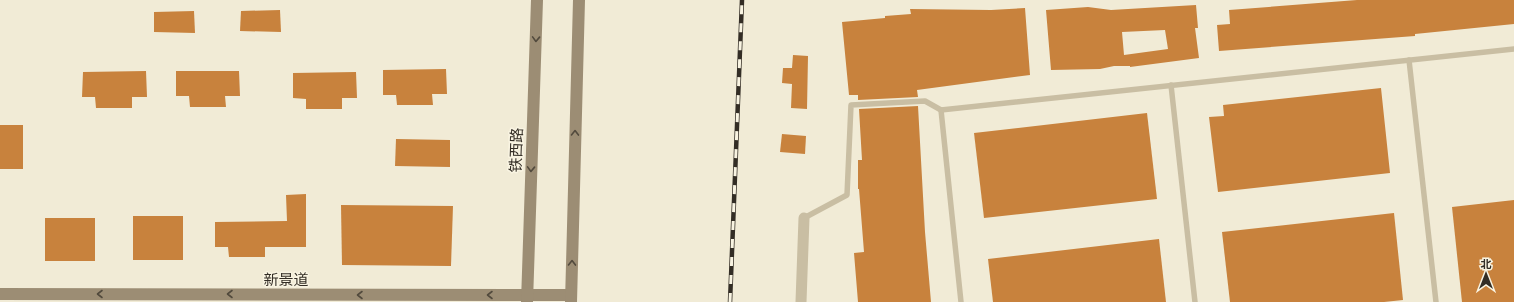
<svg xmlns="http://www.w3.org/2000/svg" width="1514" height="302" font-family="'Space Grotesk','Noto Sans SC',sans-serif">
<rect width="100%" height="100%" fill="#f1ebd6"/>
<!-- building -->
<g fill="#c8823d" fill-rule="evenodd">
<path d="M1357,0H1514V24L1415,34V36L1219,51L1217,25L1230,24L1229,10Z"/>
<path d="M1196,5L1198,28H1195L1199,58L1130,67V66H1114L1100,69L1051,70L1046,10L1088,7L1111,10ZM1165,30L1168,49L1124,55L1122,32Z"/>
<path d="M1025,8L1030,75L917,90L918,97L858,100V95H849L842,22L885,18V16L911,14L910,9L991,10Z"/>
<path d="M280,10L281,32L240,31L241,11Z"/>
<path d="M194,11L195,33L154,32V12Z"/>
<path d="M793,55L808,56L807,109L791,108L792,84L782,83L783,68H792Z"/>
<path d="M446,69L447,94H432L433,105H397L396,95H383V70Z"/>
<path d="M146,71L147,97H132V108H96L95,97H82L83,72Z"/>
<path d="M176,71H239L240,96H225L226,107H190L189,96H176Z"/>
<path d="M356,72L357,98H342V109H306V99L293,98V73Z"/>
<path d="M1381,88L1390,173L1218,192L1209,117L1224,116L1223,105Z"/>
<path d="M918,106L925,232L931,302H858L854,253L864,252L859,189H858V160H862L859,109Z"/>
<path d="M1147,113L1157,199L984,218L974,133Z"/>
<rect x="0" y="125" width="23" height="44"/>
<path d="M782,134L806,136L805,154L780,152Z"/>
<path d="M396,139L450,140V167L395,166Z"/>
<path d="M306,194V247H265V257H229L228,247H215V222L287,221L286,195Z"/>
<path d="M1514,200V302H1462L1452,207Z"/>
<path d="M341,205L453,206L451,266L342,265Z"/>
<path d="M1394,213L1403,300L1384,302H1230L1222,232Z"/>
<rect x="133" y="216" width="50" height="44"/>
<rect x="45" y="218" width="50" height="43"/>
<path d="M1159,239L1166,302H993L988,259Z"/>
</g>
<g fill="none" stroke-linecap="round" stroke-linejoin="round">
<!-- lane -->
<g stroke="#c9bea3" stroke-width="5.5">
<path d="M1409,60L1436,302"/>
<path d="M1171,85L1195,302"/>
<path d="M941,110L961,302"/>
<path d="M804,218L847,195L851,105L925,101L941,110L1514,49"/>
</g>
<!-- street -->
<path stroke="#c9bea3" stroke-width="11" d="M801,302L804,218"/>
<!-- secondary -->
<g stroke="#9c8d74" stroke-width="12">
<path d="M0,294L571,295"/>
<path d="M527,302L537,0"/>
<path d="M571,302L579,0"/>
</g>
<!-- rail casing -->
<g stroke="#332d25" stroke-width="4.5">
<path id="rail" d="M730,302L742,0"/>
</g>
<!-- rail -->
<use href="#rail" stroke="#f9f4e2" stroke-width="3" stroke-dasharray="9" stroke-linecap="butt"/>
</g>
<!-- one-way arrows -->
<defs><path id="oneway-chevron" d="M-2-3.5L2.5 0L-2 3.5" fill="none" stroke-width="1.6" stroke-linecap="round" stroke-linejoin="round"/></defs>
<g stroke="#524a3d">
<use href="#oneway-chevron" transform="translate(536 39) rotate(92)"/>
<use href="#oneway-chevron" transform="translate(575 133) rotate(-89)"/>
<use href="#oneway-chevron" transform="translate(531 169) rotate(92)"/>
<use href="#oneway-chevron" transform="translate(572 263) rotate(-89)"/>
<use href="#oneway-chevron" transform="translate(100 294) rotate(-180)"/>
<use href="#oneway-chevron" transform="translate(230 294) rotate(-180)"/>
<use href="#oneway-chevron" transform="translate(360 295) rotate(-180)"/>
<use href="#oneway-chevron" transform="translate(490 295) rotate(-180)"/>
</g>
<g text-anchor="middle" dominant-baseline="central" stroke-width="3" stroke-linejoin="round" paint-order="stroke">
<!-- street labels -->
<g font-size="15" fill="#332d25" stroke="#f9f4e2">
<text transform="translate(516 150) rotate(-88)">铁西路</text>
<text x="286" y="279">新景道</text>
</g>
</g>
<!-- north arrow -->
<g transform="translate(1486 274)" stroke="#f9f4e2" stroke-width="3" paint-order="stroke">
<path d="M0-3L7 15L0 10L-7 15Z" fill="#332d25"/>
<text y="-6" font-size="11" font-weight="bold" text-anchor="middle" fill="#332d25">北</text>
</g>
</svg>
